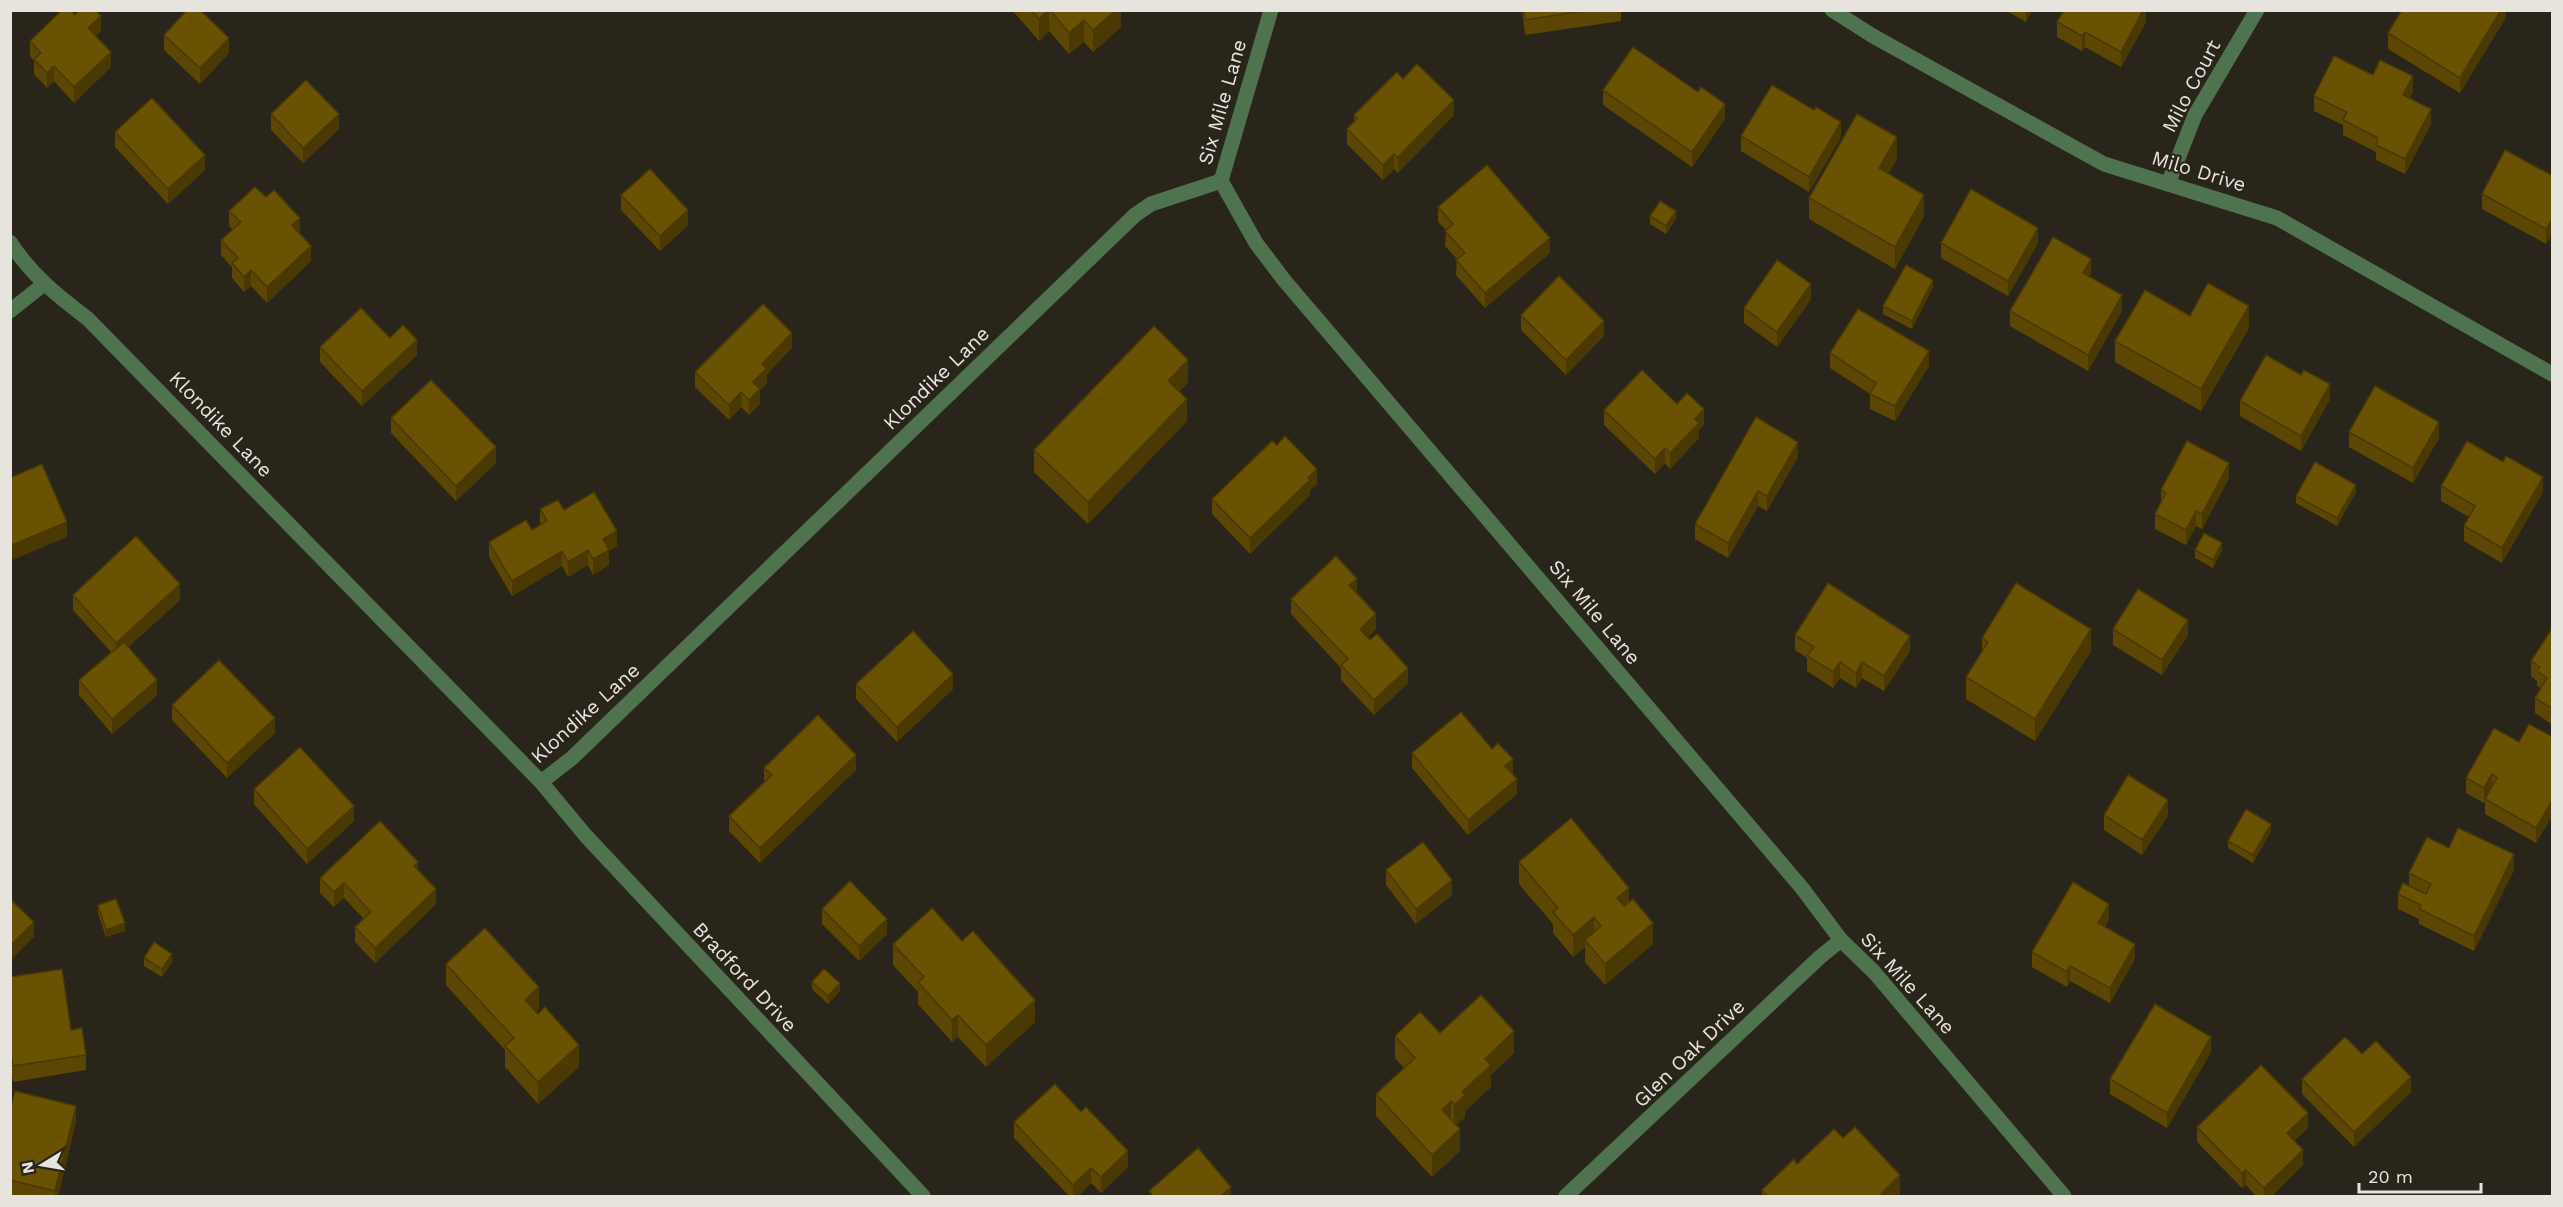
<svg xmlns="http://www.w3.org/2000/svg" width="2563" height="1207" font-family="'Work Sans',sans-serif">
<rect width="100%" height="100%" fill="#29251a"/>
<g fill="none" stroke-linecap="round" stroke-linejoin="round">
<!-- minor -->
<g stroke="#4f724f" stroke-width="15">
<path d="M1271,10L1221,181L1256,243L1284,280L1802,888L1841,940L1874,972L2064,1196"/>
<path d="M1832,10L1873,36L2104,164L2277,218L2552,374"/>
<path d="M2168,184L2195,115L2257,10"/>
<path d="M10,242C31,275 58,296 88,319L541,782L586,836L923,1196"/>
<path d="M10,311L44,284"/>
<path d="M541,782L572,758L1135,215L1151,204L1221,181"/>
<path d="M1566,1196L1820,957L1841,940"/>
</g>
</g>
<!-- wall -->
<g fill="#5b4703">
<path d="M1012,10H1121V27L1093,52L1084,42L1069,54L1049,31L1039,41Z"/>
<path d="M1522,10H1621V21L1525,35Z"/>
<path d="M2005,10H2032L2026,22Z"/>
<path d="M2146,10V22L2121,67L2085,47L2082,51L2057,37V22Z"/>
<path d="M2506,10V17L2460,93L2388,49V33Z"/>
<path d="M75,15L101,31L96,36L111,67L74,103L54,81L47,88L34,74V61L30,56V41Z"/>
<path d="M164,35L229,53L200,84L164,50Z"/>
<path d="M2373,75L2413,92L2409,98L2431,124L2405,174L2376,160V152L2343,135V125L2314,111V96Z"/>
<path d="M1403,79L1454,115L1398,173L1394,169L1383,180L1347,144V129L1354,121V115Z"/>
<path d="M1603,90L1725,119L1692,167L1603,105Z"/>
<path d="M271,114L339,129L303,163L271,130Z"/>
<path d="M115,132L205,170L168,204L115,147Z"/>
<path d="M1741,136L1841,137L1809,192L1741,151Z"/>
<path d="M1897,159L1888,174L1924,216L1895,269L1809,219V198Z"/>
<path d="M2553,176V234L2546,244L2482,209V194Z"/>
<path d="M621,195L688,225L660,251L621,210Z"/>
<path d="M1438,207L1550,253L1485,308L1456,275L1457,259L1445,246L1446,230L1438,222Z"/>
<path d="M229,211L300,233L311,261L267,303L251,286L244,292L232,278V267L221,255V240L233,230L229,226Z"/>
<path d="M1650,216L1676,218L1666,234L1650,224Z"/>
<path d="M1941,243H2038L2008,296L1941,258Z"/>
<path d="M2091,274L2089,276L2122,311L2088,371L2010,326V311Z"/>
<path d="M1933,287L1912,329L1883,314V306Z"/>
<path d="M1811,299L1777,347L1744,323V308Z"/>
<path d="M1521,315L1604,336L1566,375L1521,330Z"/>
<path d="M2190,316L2249,328L2201,411L2115,362V341Z"/>
<path d="M390,338L417,355L362,406L320,362V347Z"/>
<path d="M792,348L767,374V383L760,390V404L749,415L741,407L729,420L695,387V372Z"/>
<path d="M1830,353L1929,366L1895,421L1870,409V394L1830,368Z"/>
<path d="M2301,375L2330,399L2301,451L2240,416V401Z"/>
<path d="M1188,382L1179,392L1187,421L1088,524L1034,472V450Z"/>
<path d="M1677,404L1704,424L1699,430V438L1670,469L1665,463L1655,474L1604,425V410Z"/>
<path d="M391,418L496,463L456,501L391,433Z"/>
<path d="M2349,432L2439,438L2413,483L2349,447Z"/>
<path d="M1798,457L1767,511L1758,506L1728,558L1695,539V524Z"/>
<path d="M2229,478L2202,529L2196,526L2186,545L2155,529V514L2161,502V490Z"/>
<path d="M1317,484L1310,490V495L1250,554L1212,514V499Z"/>
<path d="M2441,486L2543,492L2502,563L2464,541V526L2469,517L2441,501Z"/>
<path d="M2356,492L2337,526L2296,503V496Z"/>
<path d="M540,509L564,510L617,546L609,550V565L593,575L588,565L568,577L562,566L512,596L489,557V542L532,530L540,525Z"/>
<path d="M2195,550H2222L2213,568L2195,558Z"/>
<path d="M1357,593L1376,629L1368,637L1408,683L1374,715L1341,680V668L1291,614V599Z"/>
<path d="M73,595L180,600L128,647L157,695L112,734L79,695V680L111,652L73,610Z"/>
<path d="M2553,627V725L2535,713V698L2541,688L2537,686V681L2531,676V661Z"/>
<path d="M2113,629L2188,635L2162,675L2113,645Z"/>
<path d="M1795,635L1910,651L1884,691L1862,678L1856,688L1840,678L1833,688L1807,671V658L1795,650Z"/>
<path d="M1982,638L2091,651L2035,741L1966,699V677L1982,651Z"/>
<path d="M856,684L953,689L897,742L856,699Z"/>
<path d="M172,705L275,733L227,778L172,720Z"/>
<path d="M2553,737V815L2536,843L2485,814V802L2484,803L2466,793V778L2519,742Z"/>
<path d="M1412,753L1513,774L1517,794L1468,835L1412,768Z"/>
<path d="M764,768L856,770L760,863L729,831V816L764,782Z"/>
<path d="M254,789L354,821L307,864L254,804Z"/>
<path d="M2104,815L2168,816L2142,855L2104,830Z"/>
<path d="M2271,831L2253,863L2228,848V841Z"/>
<path d="M2449,848L2514,870L2474,951L2419,924V919L2398,909V894L2409,886V873Z"/>
<path d="M1519,862L1629,902L1653,944L1605,985L1585,962V947L1573,957L1553,933V924L1519,884Z"/>
<path d="M418,870L436,904L375,963L355,942V927L364,919L344,898L334,907L320,893V878Z"/>
<path d="M1386,870L1452,895L1416,924L1386,885Z"/>
<path d="M98,905L125,931L106,937L98,913Z"/>
<path d="M822,909L887,934L859,961L822,924Z"/>
<path d="M2109,919L2105,927L2135,959L2110,1003L2070,981L2067,987L2032,967V952Z"/>
<path d="M893,944L1035,1022L986,1067L958,1037L952,1042L918,1004V992L893,965Z"/>
<path d="M144,958L172,962L162,977L144,966Z"/>
<path d="M446,964L539,1009L536,1012L579,1067L538,1104L505,1067V1050L446,985Z"/>
<path d="M10,977L71,1030L86,1055V1070L13,1082L10,1064Z"/>
<path d="M812,982L840,991L828,1004L812,989Z"/>
<path d="M1440,1033L1514,1053L1491,1075V1087L1465,1111V1117L1456,1125L1460,1151L1432,1177L1376,1116V1094L1404,1068L1395,1058V1036Z"/>
<path d="M2211,1052L2167,1128L2110,1094V1079Z"/>
<path d="M2362,1054L2411,1092L2354,1147L2302,1094V1079Z"/>
<path d="M10,1111L76,1121L58,1197H14L10,1196Z"/>
<path d="M1014,1122L1128,1167L1101,1193L1091,1183L1077,1197H1070L1014,1138Z"/>
<path d="M2197,1127L2308,1128L2294,1141L2303,1165L2271,1197H2257L2246,1185L2242,1188L2197,1142Z"/>
<path d="M1843,1138L1900,1197H1762V1190L1797,1164Z"/>
</g>
<!-- shaded-wall -->
<g fill="#4a3902">
<path d="M1048,10H1049V31L1039,41V19Z"/>
<path d="M1111,10H1121V27L1093,52V30Z"/>
<path d="M2026,10H2032L2026,22Z"/>
<path d="M2143,10H2146V22L2121,67V52Z"/>
<path d="M2501,10H2506V17L2460,93V78Z"/>
<path d="M101,16V31L88,43V28Z"/>
<path d="M1084,20V42L1069,54V33Z"/>
<path d="M2085,32V47L2082,51V36Z"/>
<path d="M229,38V53L200,84V68Z"/>
<path d="M111,52V67L74,103V87Z"/>
<path d="M54,66V81L47,88V73Z"/>
<path d="M2413,76V92L2403,110V95Z"/>
<path d="M1454,100V115L1398,173V157Z"/>
<path d="M1725,104V119L1692,167V152Z"/>
<path d="M2431,109V124L2405,174V159Z"/>
<path d="M339,114V129L303,163V148Z"/>
<path d="M1841,122V137L1809,192V177Z"/>
<path d="M1897,137V159L1879,190V168Z"/>
<path d="M1394,154V169L1383,180V165Z"/>
<path d="M205,155V170L168,204V189Z"/>
<path d="M1924,195V216L1895,269V247Z"/>
<path d="M688,210V225L660,251V236Z"/>
<path d="M1676,211V218L1666,234V226Z"/>
<path d="M300,218V233L292,225Z"/>
<path d="M2553,218V234L2546,244V229Z"/>
<path d="M2038,228V243L2008,296V281Z"/>
<path d="M1550,238V253L1485,308V293Z"/>
<path d="M311,246V261L267,303V287Z"/>
<path d="M2091,259V274L2083,288V273Z"/>
<path d="M251,270V286L244,292V277Z"/>
<path d="M1933,280V287L1912,329V321Z"/>
<path d="M1811,284V299L1777,347V332Z"/>
<path d="M2122,295V311L2088,371V355Z"/>
<path d="M2249,306V328L2201,411V389Z"/>
<path d="M1604,321V336L1566,375V360Z"/>
<path d="M792,333V348L767,374V383L760,390V404L749,415V400L753,382L762,364Z"/>
<path d="M417,340V355L362,406V391Z"/>
<path d="M1929,351V366L1895,421V406Z"/>
<path d="M1188,360V382L1168,403V381Z"/>
<path d="M2330,384V399L2301,451V436Z"/>
<path d="M741,392V407L729,420V405Z"/>
<path d="M1187,399V421L1088,524V502Z"/>
<path d="M1704,409V424L1699,430V438L1670,469V453L1695,419Z"/>
<path d="M2439,422V438L2413,483V468Z"/>
<path d="M1798,442V457L1767,511V496Z"/>
<path d="M496,447V463L456,501V486Z"/>
<path d="M1665,448V463L1655,474V459Z"/>
<path d="M2229,463V478L2202,529V514Z"/>
<path d="M1317,469V484L1310,490V495L1250,554V538Z"/>
<path d="M2543,477V492L2502,563V548Z"/>
<path d="M2356,485V492L2337,526V518Z"/>
<path d="M1758,491V506L1728,558V543Z"/>
<path d="M2196,511V526L2186,545V530Z"/>
<path d="M67,522V537L10,561V546Z"/>
<path d="M617,531V546L609,550V565L593,575V559L603,539Z"/>
<path d="M2222,543V550L2213,568V560Z"/>
<path d="M588,550V565L568,577V562Z"/>
<path d="M562,551V566L512,596V581Z"/>
<path d="M1357,579V594L1349,585Z"/>
<path d="M180,584V600L116,658V643Z"/>
<path d="M1376,614V629L1360,644V629Z"/>
<path d="M2188,620V635L2162,675V660Z"/>
<path d="M2091,629V651L2035,741V719Z"/>
<path d="M1910,636V651L1884,691V676Z"/>
<path d="M1840,662V678L1833,688V672Z"/>
<path d="M1862,662V678L1856,688V673Z"/>
<path d="M1408,668V683L1374,715V700Z"/>
<path d="M953,674V689L897,742V727Z"/>
<path d="M157,680V695L112,734V719Z"/>
<path d="M275,718V733L227,778V763Z"/>
<path d="M856,755V770L760,863V848Z"/>
<path d="M1513,759V774L1505,766Z"/>
<path d="M2492,774V789L2485,799L2484,803V788Z"/>
<path d="M1517,779V794L1468,835V820Z"/>
<path d="M2553,799V815L2536,843V828Z"/>
<path d="M2168,800V816L2142,855V840Z"/>
<path d="M354,806V821L307,864V849Z"/>
<path d="M2271,824V831L2253,863V855Z"/>
<path d="M2514,854V870L2474,951V936Z"/>
<path d="M418,862V877L414,866Z"/>
<path d="M1452,880V895L1416,924V909Z"/>
<path d="M344,883V898L334,907V892Z"/>
<path d="M1629,888V910L1617,920V898Z"/>
<path d="M436,889V904L375,963V948Z"/>
<path d="M2109,904V919L2098,938V923Z"/>
<path d="M1594,917V939L1585,940V947L1573,957V935Z"/>
<path d="M887,919V934L859,961V946Z"/>
<path d="M34,922V937L10,961V946Z"/>
<path d="M125,923V931L106,937V930Z"/>
<path d="M1653,923V944L1605,985V964Z"/>
<path d="M2135,944V959L2110,1003V988Z"/>
<path d="M172,954V962L162,977V969Z"/>
<path d="M2070,966V981L2067,987V972Z"/>
<path d="M840,983V991L828,1004V996Z"/>
<path d="M539,987V1009L525,1022V1000Z"/>
<path d="M1035,1000V1022L986,1067V1045Z"/>
<path d="M958,1015V1037L952,1042V1020Z"/>
<path d="M1514,1031V1053L1491,1075V1087L1465,1111V1117L1454,1127V1105L1462,1092L1485,1059Z"/>
<path d="M2211,1037V1052L2167,1128V1113Z"/>
<path d="M579,1045V1067L538,1104V1082Z"/>
<path d="M2411,1077V1092L2354,1147V1132Z"/>
<path d="M1451,1101V1123L1442,1110Z"/>
<path d="M76,1106V1121L58,1197H55V1191Z"/>
<path d="M2308,1113V1128L2287,1148V1133Z"/>
<path d="M1460,1129V1151L1432,1177V1155Z"/>
<path d="M2303,1150V1165L2271,1197H2264V1188Z"/>
<path d="M1128,1151V1167L1101,1193V1177Z"/>
<path d="M1091,1168V1183L1077,1197H1073V1185Z"/>
<path d="M2246,1170V1185L2242,1188V1173Z"/>
<path d="M1900,1175V1197H1878Z"/>
<path d="M1231,1187V1197H1220Z"/>
</g>
<!-- building -->
<g fill="#6a5203" stroke="#4a3902" stroke-width="1.5">
<path d="M62,10H70L75,15L79,10H95L101,16L88,28L111,52L74,87L54,66L47,73L34,59L41,53L30,41Z"/>
<path d="M187,10H200L229,38L200,68L164,35Z"/>
<path d="M1031,10H1048L1039,19Z"/>
<path d="M1050,10H1116L1093,30L1084,20L1069,33Z"/>
<path d="M1524,10H1588L1525,20Z"/>
<path d="M2064,10H2143L2121,52L2085,32L2082,36L2057,22Z"/>
<path d="M2402,10H2501L2460,78L2388,33Z"/>
<path d="M1633,47L1698,92L1701,87L1725,104L1692,152L1603,90Z"/>
<path d="M2334,56L2373,75L2380,60L2413,76L2403,95L2431,109L2405,159L2376,145L2378,138L2343,120L2347,112L2314,96Z"/>
<path d="M1417,64L1454,100L1398,157L1394,154L1383,165L1347,129L1357,119L1354,115L1397,72L1403,79Z"/>
<path d="M306,80L339,114L303,148L271,114Z"/>
<path d="M1772,85L1814,110L1816,107L1841,122L1809,177L1741,136Z"/>
<path d="M152,98L205,155L168,189L115,132Z"/>
<path d="M1857,114L1897,137L1879,168L1924,195L1895,247L1809,198Z"/>
<path d="M2505,150L2553,176V218L2546,229L2482,194Z"/>
<path d="M1487,165L1550,238L1485,293L1456,260L1465,253L1445,231L1453,224L1438,207Z"/>
<path d="M650,169L688,210L660,236L621,195Z"/>
<path d="M255,187L266,197L274,190L300,218L292,225L311,246L267,287L251,270L244,277L232,263L238,258L221,240L241,222L229,211Z"/>
<path d="M1971,189L2038,228L2008,281L1941,243Z"/>
<path d="M1660,201L1676,211L1666,226L1650,216Z"/>
<path d="M2053,237L2091,259L2083,273L2122,295L2088,355L2010,311Z"/>
<path d="M1777,260L1811,284L1777,332L1744,308Z"/>
<path d="M1906,265L1933,280L1912,321L1883,306Z"/>
<path d="M1559,276L1604,321L1566,360L1521,315Z"/>
<path d="M2208,283L2249,306L2201,389L2115,341L2145,290L2190,316Z"/>
<path d="M763,304L792,333L762,364L767,368L753,382L760,389L749,400L741,392L729,405L695,372Z"/>
<path d="M361,308L390,338L403,325L417,340L362,391L320,347Z"/>
<path d="M1858,309L1929,351L1895,406L1870,394L1876,383L1830,353Z"/>
<path d="M1154,326L1188,360L1168,381L1187,399L1088,502L1034,450Z"/>
<path d="M2266,355L2301,375L2304,370L2330,384L2301,436L2240,401Z"/>
<path d="M1642,370L1677,404L1687,393L1704,409L1695,419L1699,423L1670,453L1665,448L1655,459L1604,410Z"/>
<path d="M431,380L496,447L456,486L391,418Z"/>
<path d="M2375,386L2439,422L2413,468L2349,432Z"/>
<path d="M1756,417L1798,442L1767,496L1758,491L1728,543L1695,524Z"/>
<path d="M1285,436L1317,469L1308,478L1310,480L1250,538L1212,499L1272,441L1277,445Z"/>
<path d="M2187,441L2229,463L2202,514L2196,511L2186,530L2155,514L2166,493L2161,490Z"/>
<path d="M2467,441L2503,462L2506,456L2543,477L2502,548L2464,526L2475,506L2441,486Z"/>
<path d="M2315,462L2356,485L2337,518L2296,496Z"/>
<path d="M42,464L67,522L10,546V478Z"/>
<path d="M594,492L617,531L603,539L609,550L593,559L588,550L568,562L562,551L512,581L489,542L526,520L532,530L547,521L540,509L558,500L564,510Z"/>
<path d="M2204,533L2222,543L2213,560L2195,550Z"/>
<path d="M136,536L180,584L116,643L73,595Z"/>
<path d="M1336,556L1357,579L1349,585L1376,614L1360,629L1370,640L1377,634L1408,668L1374,700L1341,665L1348,659L1291,599Z"/>
<path d="M1828,583L1910,636L1884,676L1862,662L1856,673L1840,662L1833,672L1807,656L1814,647L1795,635Z"/>
<path d="M2016,583L2091,629L2035,719L1966,677L1988,642L1982,638Z"/>
<path d="M2138,589L2188,620L2162,660L2113,629Z"/>
<path d="M2553,627V709L2535,698L2547,678L2537,671L2540,667L2531,661Z"/>
<path d="M913,631L953,674L897,727L856,684Z"/>
<path d="M124,642L157,680L112,719L79,680Z"/>
<path d="M219,660L275,718L227,763L172,705Z"/>
<path d="M1461,712L1492,749L1498,743L1513,759L1505,766L1517,779L1468,820L1412,753Z"/>
<path d="M818,715L856,755L760,848L729,816L772,775L764,768Z"/>
<path d="M2529,724L2553,737V799L2536,828L2485,799L2497,778L2492,774L2484,788L2466,778L2494,728L2519,742Z"/>
<path d="M300,747L354,806L307,849L254,789Z"/>
<path d="M2128,775L2168,800L2142,840L2104,815Z"/>
<path d="M2246,809L2271,824L2253,855L2228,841Z"/>
<path d="M1571,818L1629,888L1617,898L1624,906L1633,899L1653,923L1605,964L1585,940L1601,926L1594,917L1573,935L1553,912L1558,908L1519,862Z"/>
<path d="M380,821L418,862L414,866L436,889L375,948L355,927L371,912L344,883L334,892L320,878Z"/>
<path d="M2458,828L2514,854L2474,936L2419,909L2421,905L2398,894L2403,883L2426,894L2431,884L2409,873L2427,837L2449,848Z"/>
<path d="M1423,842L1452,880L1416,909L1386,870Z"/>
<path d="M850,881L887,919L859,946L822,909Z"/>
<path d="M2073,882L2109,904L2098,923L2135,944L2110,988L2070,966L2067,972L2032,952Z"/>
<path d="M10,899L34,922L10,946Z"/>
<path d="M116,899L125,923L106,930L98,905Z"/>
<path d="M932,908L962,941L973,931L1035,1000L986,1045L958,1015L952,1020L918,982L924,977L893,944Z"/>
<path d="M485,928L539,987L525,1000L538,1014L545,1007L579,1045L538,1082L505,1046L514,1038L446,964Z"/>
<path d="M154,942L172,954L162,969L144,958Z"/>
<path d="M62,969L71,1030L82,1028L86,1055L13,1066L10,1048V977Z"/>
<path d="M824,969L840,983L828,996L812,982Z"/>
<path d="M1481,995L1514,1031L1485,1059L1491,1065L1462,1092L1465,1095L1454,1105L1451,1101L1442,1110L1460,1129L1432,1155L1376,1094L1415,1058L1395,1036L1420,1012L1440,1033Z"/>
<path d="M2155,1004L2211,1037L2167,1113L2110,1079Z"/>
<path d="M2345,1037L2362,1054L2376,1041L2411,1077L2354,1132L2302,1079Z"/>
<path d="M2261,1065L2308,1113L2287,1133L2303,1150L2264,1188L2246,1170L2242,1173L2197,1127Z"/>
<path d="M1055,1084L1081,1112L1086,1107L1128,1151L1101,1177L1091,1168L1073,1185L1014,1122Z"/>
<path d="M15,1091L76,1106L55,1191L10,1180V1111Z"/>
<path d="M1855,1127L1900,1175L1878,1197H1768L1762,1190L1794,1159L1797,1164L1834,1129L1843,1138Z"/>
<path d="M1198,1148L1231,1187L1220,1197H1154L1149,1191Z"/>
</g>
<g text-anchor="middle" dominant-baseline="central" stroke-width="4.5" stroke-linejoin="round" paint-order="stroke">
<!-- street labels -->
<g font-size="20" fill="#e7e4dd" stroke="#29251a">
<text transform="translate(2191 86) rotate(-62)">Milo Court</text>
<text transform="translate(1222 102) rotate(-74)">Six Mile Lane</text>
<text transform="translate(2199 171) rotate(17)">Milo Drive</text>
<text transform="translate(936 378) rotate(-44)">Klondike Lane</text>
<text transform="translate(221 424) rotate(46)">Klondike Lane</text>
<text transform="translate(1595 612) rotate(50)">Six Mile Lane</text>
<text transform="translate(585 713) rotate(-42)">Klondike Lane</text>
<text transform="translate(745 977) rotate(47)">Bradford Drive</text>
<text transform="translate(1908 983) rotate(48)">Six Mile Lane</text>
<text transform="translate(1689 1053) rotate(-44)">Glen Oak Drive</text>
</g>
</g>
<!-- border -->
<rect width="2563" height="1207" fill="none" stroke="#e7e4dd" stroke-width="24"/>
<!-- north arrow -->
<g transform="translate(42 1165) rotate(259)" stroke="#29251a" stroke-width="4.5" paint-order="stroke">
<path d="M0-4.5L10 22L0 15L-10 22Z" fill="#e7e4dd"/>
<text y="-9" font-size="16" font-weight="bold" text-anchor="middle" fill="#e7e4dd">N</text>
</g>
<!-- scale -->
<path d="M2359 1183v9h122v-9" fill="none" stroke="#e7e4dd" stroke-width="3"/>
<text x="2368" y="1183" font-size="18" fill="#e7e4dd" stroke="#29251a" stroke-width="4.5" paint-order="stroke">20 m</text>
</svg>
